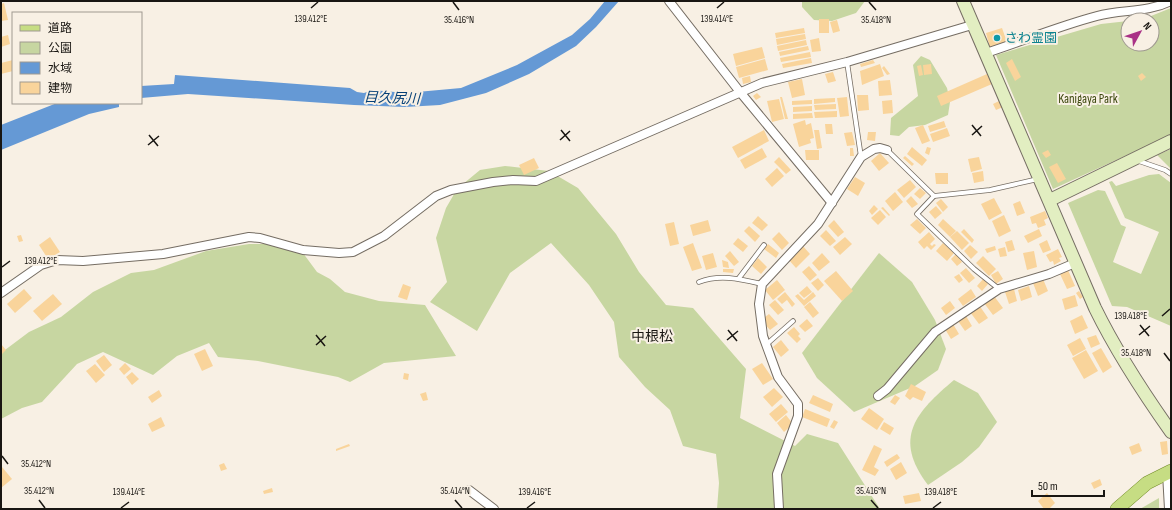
<svg xmlns="http://www.w3.org/2000/svg" width="1172" height="510" font-family="'Sofia Sans Condensed','Noto Sans JP',sans-serif">
<rect width="100%" height="100%" fill="#f8f0e4"/>
<!-- green -->
<g fill="#c7d6a1">
<path d="M802,1H865L856,13L832,21L814,20L802,7Z"/>
<path d="M1171,8V135L1053,189L996,55L1101,24L1128,21V44H1152V20H1133L1146,18Z"/>
<path d="M921,56L930,60L947,88L950,102L948,115L925,125L909,127L899,136L890,135L891,118L918,96L913,65Z"/>
<path d="M1171,149V169L1157,155Z"/>
<path d="M505,166L549,171L578,188L616,234L639,272L666,305L693,308L746,369L740,418L795,446L807,434L838,443L880,509H717L719,483L716,454L683,446L670,410L645,387L619,357L614,322L589,285L551,243L510,273L477,331L430,302L447,282L436,238L446,208L457,189L480,170Z"/>
<path d="M1159,174L1171,183V326L1127,307L1112,306L1068,203L1098,190L1105,191L1121,225L1126,227L1113,262L1141,274L1159,232L1125,218L1109,182L1112,181L1116,186L1149,175Z"/>
<path d="M249,244H278L303,253L317,272L330,279L345,292L379,301L425,305L456,356L384,363L350,382L338,377L258,361L218,357L209,343L177,356L153,375L103,352L77,364L42,402L22,408L1,419V353L29,332L61,317L93,292L131,273L154,270L206,251Z"/>
<path d="M879,253L912,282L935,320L946,349L938,370L915,386L854,412L817,378L802,353Z"/>
<path d="M954,380L978,393L997,422L979,447L962,462L928,485C892,438 916,412 954,380Z"/>
<path d="M1159,498V509H1140Z"/>
</g>
<!-- water -->
<g fill="#6599d5">
<path d="M605,1H619L596,27L576,46L529,74L486,93L440,105L405,107L354,105L188,94L141,98V86L174,84L175,75L350,88L357,92L364,93L372,90L406,93L461,88L517,65L572,35L590,19Z"/>
<path d="M57,103H119V107L89,114L1,150V125Z"/>
</g>
<!-- building -->
<g fill="#f9d49b">
<path d="M4,3L8,20L1,21V4Z"/>
<rect x="819" y="19" width="10" height="14"/>
<path d="M837,20L840,31L833,33L830,22Z"/>
<path d="M804,28L805,33L776,38L775,33Z"/>
<path d="M1002,28L1007,42L990,48L986,33Z"/>
<path d="M805,34L806,39L777,45L776,39Z"/>
<path d="M8,35L10,44L1,47V37Z"/>
<path d="M819,38L821,51L812,52L810,40Z"/>
<path d="M806,40L807,45L778,51L777,46Z"/>
<path d="M808,46L809,50L780,56L779,52Z"/>
<path d="M762,47L765,58L736,66L733,54Z"/>
<path d="M810,52L811,57L781,62L780,58Z"/>
<path d="M811,58L812,63L783,68L782,64Z"/>
<path d="M765,59L768,70L739,78L736,67Z"/>
<path d="M1012,59L1021,77L1015,81L1006,63Z"/>
<path d="M13,60V71L1,74V63Z"/>
<path d="M873,60L875,63L861,67L860,64Z"/>
<path d="M880,64L884,76L862,85L860,71Z"/>
<path d="M931,64L932,74L924,75L923,65Z"/>
<path d="M921,65L923,75L919,76L917,66Z"/>
<path d="M884,66L890,74L887,75L882,68Z"/>
<path d="M833,72L836,81L828,83L825,74Z"/>
<path d="M1142,73L1146,77L1141,81L1138,76Z"/>
<path d="M987,74L992,84L941,106L937,96Z"/>
<path d="M750,76L751,82L743,84L742,78Z"/>
<path d="M802,79L805,95L792,98L788,82Z"/>
<path d="M890,80L892,95L879,96L878,81Z"/>
<path d="M757,93L761,97L756,100L753,96Z"/>
<path d="M857,95H868L869,110L858,111Z"/>
<path d="M780,97H782L788,119H785Z"/>
<path d="M847,97L849,116L840,117L837,98Z"/>
<path d="M835,98V102L814,104V99Z"/>
<path d="M779,99L784,119L772,122L767,101Z"/>
<path d="M812,100V104L792,105V101Z"/>
<path d="M892,100L893,113L883,114L882,101Z"/>
<path d="M999,101L1003,107L996,110L993,104Z"/>
<path d="M836,104V109L815,110L814,105Z"/>
<path d="M812,106V111L793,112V107Z"/>
<path d="M837,111V117L815,118L814,112Z"/>
<path d="M812,113L813,118L793,119V114Z"/>
<path d="M805,120L806,125L811,123L814,138L810,139L811,143L799,147L793,124Z"/>
<path d="M944,121L946,127L930,132L928,126Z"/>
<path d="M825,124H832L833,134H826Z"/>
<path d="M923,125L930,141L922,144L915,128Z"/>
<path d="M947,128L950,136L933,142L930,134Z"/>
<path d="M764,130L769,141L738,158L732,147Z"/>
<path d="M814,130H819L822,148L817,149Z"/>
<path d="M852,132L855,145L847,146L844,133Z"/>
<path d="M868,132H876L875,141L867,140Z"/>
<path d="M912,147L927,160L922,166L907,154Z"/>
<path d="M927,147L931,148L929,155L925,153Z"/>
<path d="M762,148L767,157L745,169L740,160Z"/>
<path d="M850,148H853L854,156H850Z"/>
<path d="M805,150H819V160H806Z"/>
<path d="M1048,150L1051,155L1046,158L1042,153Z"/>
<path d="M880,153L889,163L879,171L871,161Z"/>
<path d="M905,156L914,164L912,166L903,158Z"/>
<path d="M779,157L791,170L786,174L774,162Z"/>
<path d="M979,157L982,169L971,172L968,159Z"/>
<path d="M534,158L539,168L524,175L519,165Z"/>
<path d="M1057,163L1066,179L1058,183L1049,167Z"/>
<path d="M777,168L784,176L772,187L765,179Z"/>
<path d="M983,171L984,181L974,183L972,173Z"/>
<path d="M935,173H948V184H936Z"/>
<path d="M855,177L865,183L858,196L847,189Z"/>
<path d="M910,180L916,187L904,198L897,190Z"/>
<path d="M920,188L926,193L920,199L914,194Z"/>
<path d="M895,192L903,202L893,211L885,201Z"/>
<path d="M911,196L918,204L912,208L906,201Z"/>
<path d="M994,198L1002,213L989,220L981,204Z"/>
<path d="M941,199L948,207L943,212L936,203Z"/>
<path d="M1020,201L1025,213L1017,216L1013,204Z"/>
<path d="M874,205L878,209L872,215L869,211Z"/>
<path d="M936,206L942,213L935,219L929,212Z"/>
<path d="M883,207L890,215L889,216L881,208Z"/>
<path d="M880,210L886,217L878,225L871,218Z"/>
<path d="M1045,211L1048,218L1044,220L1046,225L1038,228L1036,223L1032,224L1030,217Z"/>
<path d="M1004,215L1011,231L999,237L992,221Z"/>
<path d="M758,216L768,225L762,231L752,223Z"/>
<path d="M917,219L926,228L920,234L910,225Z"/>
<path d="M943,219L956,231L950,237L938,225Z"/>
<path d="M708,220L711,231L693,236L690,225Z"/>
<path d="M834,220L844,232L838,237L828,226Z"/>
<path d="M674,222L679,244L670,246L665,224Z"/>
<path d="M749,226L760,236L755,242L744,231Z"/>
<path d="M964,229L974,240L972,243L961,232Z"/>
<path d="M1039,229L1042,236L1028,243L1024,236Z"/>
<path d="M826,230L836,241L830,246L820,236Z"/>
<path d="M957,231L969,243L962,250L950,237Z"/>
<path d="M779,232L789,243L782,250L772,239Z"/>
<path d="M929,232L935,239L930,244L932,246L934,244L936,245L931,250L927,246L924,249L918,242Z"/>
<path d="M21,235L23,241L19,242L17,236Z"/>
<path d="M50,237L60,252L48,259L39,245Z"/>
<path d="M845,237L852,244L840,255L833,247Z"/>
<path d="M738,238L748,246L743,252L733,244Z"/>
<path d="M1012,240L1015,250L1008,252L1005,242Z"/>
<path d="M1047,240L1051,250L1043,253L1039,244Z"/>
<path d="M693,243L702,268L692,271L683,247Z"/>
<path d="M943,243L954,253L947,261L936,251Z"/>
<path d="M768,244L779,253L776,258L764,249Z"/>
<path d="M802,245L810,254L796,268L788,259Z"/>
<path d="M970,245L978,252L971,259L964,251Z"/>
<path d="M995,246L996,250L987,253L985,249Z"/>
<path d="M1005,247L1007,256L1000,257L998,249Z"/>
<path d="M1058,249L1062,257L1059,258L1061,261L1054,265L1053,261L1050,262L1046,255Z"/>
<path d="M730,251L739,262L734,266L725,256Z"/>
<path d="M1034,251L1037,267L1027,270L1023,253Z"/>
<path d="M713,253L717,267L706,270L702,256Z"/>
<path d="M822,253L830,262L819,271L812,263Z"/>
<path d="M956,254L962,262L957,266L951,259Z"/>
<path d="M983,256L996,269L989,276L976,263Z"/>
<path d="M758,258L767,267L761,274L752,266Z"/>
<path d="M722,260L728,262L729,268L723,267Z"/>
<path d="M809,266L817,275L810,281L802,272Z"/>
<path d="M966,268L975,278L969,283L960,273Z"/>
<path d="M723,269H734L733,273L723,272Z"/>
<path d="M1068,270L1075,286L1067,289L1060,274Z"/>
<path d="M836,271L853,291L842,301L824,281Z"/>
<path d="M998,271L1003,279L996,284L991,275Z"/>
<path d="M959,274L963,280L959,283L954,277Z"/>
<path d="M818,278L824,285L818,291L811,283Z"/>
<path d="M983,279L988,284L982,291L977,286Z"/>
<path d="M1043,279L1048,291L1038,296L1033,283Z"/>
<path d="M777,280L785,290L773,300L765,290Z"/>
<path d="M403,284L411,287L407,300L398,297Z"/>
<path d="M807,286L812,292L804,298L799,293Z"/>
<path d="M1029,286L1032,297L1021,301L1018,290Z"/>
<path d="M24,289L32,298L15,313L7,304Z"/>
<path d="M971,289L976,297L963,306L958,299Z"/>
<path d="M1014,289L1017,301L1009,304L1005,292Z"/>
<path d="M1079,291L1083,297L1080,299L1076,293Z"/>
<path d="M785,292L795,304L792,307L787,300L782,304L777,299Z"/>
<path d="M813,292L816,296L804,306L795,296L798,294L804,300Z"/>
<path d="M53,294L62,304L42,321L33,311Z"/>
<path d="M1075,295L1078,306L1065,310L1062,299Z"/>
<path d="M994,296L1003,308L993,315L984,303Z"/>
<path d="M775,300L784,310L778,315L769,305Z"/>
<path d="M950,301L955,308L946,315L941,308Z"/>
<path d="M810,302L819,313L813,318L804,307Z"/>
<path d="M979,305L988,318L979,324L970,312Z"/>
<path d="M769,314L778,324L770,330L761,320Z"/>
<path d="M1082,315L1088,328L1075,334L1070,321Z"/>
<path d="M966,316L972,326L965,331L958,321Z"/>
<path d="M807,319L813,326L805,332L799,326Z"/>
<path d="M953,324L959,334L951,339L945,329Z"/>
<path d="M794,327L800,334L798,336L801,339L797,343L787,333Z"/>
<path d="M1096,335L1100,344L1091,348L1087,338Z"/>
<path d="M1080,338L1086,349L1073,356L1067,345Z"/>
<path d="M781,340L789,350L781,357L773,347Z"/>
<path d="M1,344L6,350L1,355Z"/>
<path d="M1101,348L1112,367L1103,373L1092,353Z"/>
<path d="M205,349L213,366L202,371L194,354Z"/>
<path d="M1086,350L1098,371L1084,379L1072,358Z"/>
<path d="M104,355L112,365L104,372L96,361Z"/>
<path d="M125,363L131,369L124,375L119,369Z"/>
<path d="M762,363L773,379L763,385L752,369Z"/>
<path d="M95,364L105,375L96,383L86,371Z"/>
<path d="M132,372L139,379L132,385L126,377Z"/>
<path d="M404,373L409,374L408,380L403,379Z"/>
<path d="M911,384L926,392L922,401L913,397L910,400L905,396Z"/>
<path d="M774,388L783,397L772,407L763,397Z"/>
<path d="M159,390L162,396L152,403L148,397Z"/>
<path d="M426,392L428,400L423,401L420,394Z"/>
<path d="M813,395L833,404L830,412L809,403Z"/>
<path d="M895,395L900,398L895,405L890,402Z"/>
<path d="M781,404L788,412L776,422L769,414Z"/>
<path d="M869,408L884,419L877,430L861,419Z"/>
<path d="M805,409L830,419L827,427L802,417Z"/>
<path d="M786,415L793,424L784,432L777,423Z"/>
<path d="M161,417L165,426L152,432L148,424Z"/>
<path d="M834,420L838,422L834,429L830,427Z"/>
<path d="M884,422L894,428L890,435L880,429Z"/>
<path d="M1167,441L1168,454L1162,455L1160,442Z"/>
<path d="M1139,443L1142,451L1132,455L1129,447Z"/>
<path d="M349,444L350,446L336,451V449Z"/>
<path d="M874,445L882,449L874,467L879,470L875,476L862,470Z"/>
<path d="M897,454L900,458L887,467L884,462Z"/>
<path d="M901,462L907,473L896,480L890,469Z"/>
<path d="M224,463L227,469L221,471L219,465Z"/>
<path d="M2,467L12,479L1,488V468Z"/>
<path d="M1100,479L1102,485L1094,489L1091,483Z"/>
<path d="M272,488L273,492L264,494L263,491Z"/>
<path d="M919,493L921,501L905,504L903,496Z"/>
<path d="M1047,493L1055,503L1049,509H1044L1038,501Z"/>
</g>
<g fill="none" stroke-linecap="round" stroke-linejoin="round">
<!-- lane casing -->
<g stroke="#756d63" stroke-width="5.5">
<g id="lane">
<path d="M847,62L861,157"/>
<path d="M887,150L934,196L990,190L1038,179"/>
<path d="M1136,160L1165,170L1171,174"/>
<path d="M934,196L917,214L974,269L999,289"/>
<path d="M739,278L764,245"/>
<path d="M699,282C720,274 740,279 762,284"/>
<path d="M767,344L793,321"/>
</g>
</g>
<!-- street casing -->
<g stroke="#756d63" stroke-width="10">
<g id="street">
<path d="M669,1L740,92L832,203"/>
<path d="M986,53C1023,41 1059,26 1097,16C1122,9 1147,13 1171,1"/>
<path d="M1,293L41,265L57,260L83,261L163,254L249,237L260,238L303,250L339,253L353,252L384,236L436,196L451,190L493,182L513,180L536,181L762,83L847,62L972,25"/>
<path d="M878,396L887,389L935,332L999,289L1049,274L1075,263"/>
<path d="M1167,473L1169,509"/>
<path d="M469,490L494,509"/>
<path d="M779,509L777,474L798,416V404L778,377L763,336L759,304L762,284L818,224L861,157L874,149L880,148L887,150"/>
</g>
</g>
<!-- secondary casing -->
<g stroke="#756d63" stroke-width="14">
<g id="secondary">
<path d="M963,1L1095,308C1117,353 1142,391 1171,432"/>
<path d="M1050,200L1171,141"/>
</g>
</g>
<!-- primary casing -->
<g stroke="#718926" stroke-width="14">
<path id="primary" d="M1117,509L1147,483L1171,471"/>
</g>
<!-- lane -->
<use href="#lane" stroke="#fff" stroke-width="4"/>
<!-- street -->
<use href="#street" stroke="#fff" stroke-width="8"/>
<!-- secondary -->
<use href="#secondary" stroke="#e2eec1" stroke-width="12"/>
<!-- primary -->
<use href="#primary" stroke="#c6dd83" stroke-width="13"/>
</g>
<!-- ticks -->
<path fill="none" stroke="#191612" stroke-width="1.5" d="M453,2L459,10M869,2L876,10M311,8L318,2M717,8L724,2M972,125L981,136M561,130L570,141M149,135L158,146M972,135L982,126M560,140L570,131M148,145L159,136M2,267L10,261M1162,316L1170,309M1140,325L1149,336M728,330L737,341M316,335L325,346M1139,335L1150,326M727,340L738,331M316,345L326,336M1164,353L1170,361M2,456L8,464M39,500L45,508M455,500L462,508M871,500L878,508M121,508L129,502M527,508L535,502M933,508L941,502"/>
<!-- markers -->
<circle fill="#0f9aa8" stroke="#f8f0e4" stroke-width="1.5" cx="997" cy="38" r="4"/>
<g text-anchor="middle" dominant-baseline="central" stroke-width="4" stroke-linejoin="round" paint-order="stroke">
<!-- culture labels -->
<g font-size="13" fill="#0d838f" stroke="#f8f0e4" text-anchor="start">
<text x="1005" y="38">さわ霊園</text>
</g>
<!-- park labels -->
<g font-size="13" fill="#3b470c" stroke="#f8f0e4">
<text x="1088" y="99">Kanigaya Park</text>
</g>
<!-- water labels -->
<g font-size="14" font-style="italic" fill="#043f76" stroke="#f8f0e4">
<text transform="translate(392 98) rotate(2)">目久尻川</text>
</g>
<!-- neighbourhood labels -->
<g font-size="14" fill="#191612" stroke="#f8f0e4">
<text x="652" y="336">中根松</text>
</g>
</g>
<g font-size="10" text-anchor="middle" fill="#191612" stroke="#f8f0e4" stroke-width="4" stroke-linejoin="round" paint-order="stroke">
<text x="311" y="22">139.412°E</text>
<text x="717" y="22">139.414°E</text>
<text x="459" y="23">35.416°N</text>
<text x="876" y="23">35.418°N</text>
<text x="41" y="264">139.412°E</text>
<text x="1131" y="319">139.418°E</text>
<text x="1136" y="356">35.418°N</text>
<text x="36" y="467">35.412°N</text>
<text x="39" y="494">35.412°N</text>
<text x="455" y="494">35.414°N</text>
<text x="871" y="494">35.416°N</text>
<text x="129" y="495">139.414°E</text>
<text x="535" y="495">139.416°E</text>
<text x="941" y="495">139.418°E</text>
</g>
<!-- border -->
<rect width="1172" height="510" fill="none" stroke="#191612" stroke-width="4"/>
<!-- legend -->
<rect x="12" y="12" width="130" height="92" fill="#f8f0e4" stroke="#9f9990"/>
<rect x="20" y="25" width="20" height="6" fill="#c6dd83" stroke="#9f9990"/>
<text x="48" y="32" font-size="12" fill="#191612">道路</text>
<rect x="20" y="42" width="20" height="12" fill="#c7d6a1" stroke="#9f9990"/>
<text x="48" y="52" font-size="12" fill="#191612">公園</text>
<rect x="20" y="62" width="20" height="12" fill="#6599d5" stroke="#9f9990"/>
<text x="48" y="72" font-size="12" fill="#191612">水域</text>
<rect x="20" y="82" width="20" height="12" fill="#f9d49b" stroke="#9f9990"/>
<text x="48" y="92" font-size="12" fill="#191612">建物</text>
<!-- north arrow -->
<g transform="translate(1140 32) rotate(50)"><circle r="19" fill="#f8f0e4" stroke="#9f9990"/>
<path d="M0-3L7 15L0 10L-7 15Z" fill="#a93186"/>
<text y="-6" font-size="11" font-weight="bold" text-anchor="middle" fill="#191612">N</text>
</g>
<!-- scale -->
<path d="M1032 490v6h72v-6" fill="none" stroke="#191612" stroke-width="2"/>
<text x="1038" y="490" font-size="12" fill="#191612" stroke="#f8f0e4" stroke-width="3" paint-order="stroke">50 m</text>
</svg>
